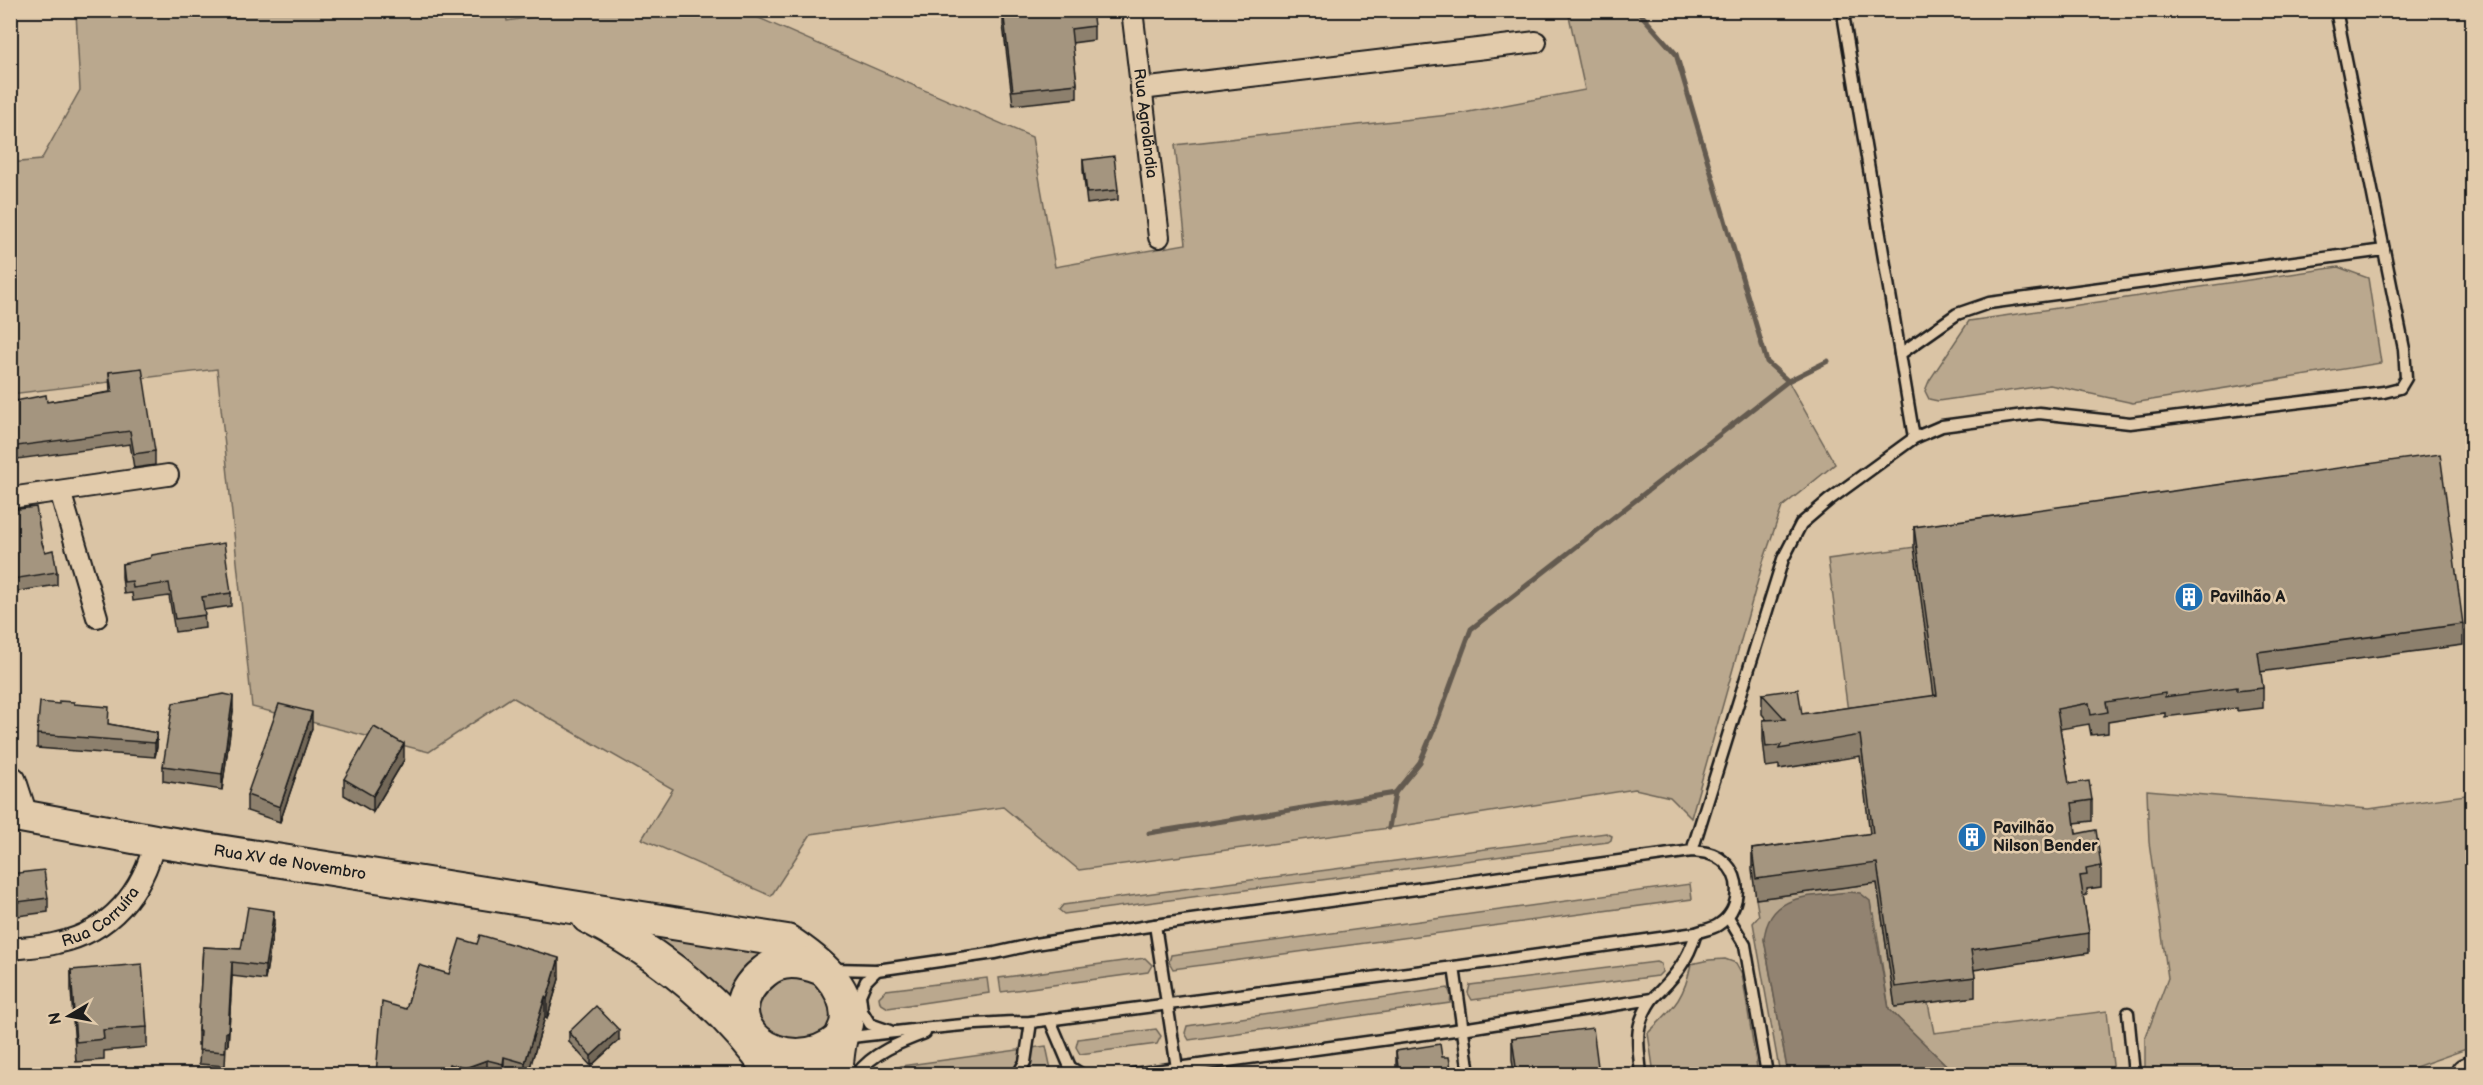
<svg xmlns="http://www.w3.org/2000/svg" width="2483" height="1085" font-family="'Balsamiq Sans',sans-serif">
<rect width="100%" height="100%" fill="#dac4a5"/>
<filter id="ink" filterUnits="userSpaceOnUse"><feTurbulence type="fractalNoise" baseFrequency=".0167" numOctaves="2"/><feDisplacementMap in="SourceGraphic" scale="12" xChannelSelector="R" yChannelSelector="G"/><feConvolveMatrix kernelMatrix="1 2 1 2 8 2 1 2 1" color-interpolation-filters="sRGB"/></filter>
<g filter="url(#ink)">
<!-- green -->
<g fill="#baa88e" stroke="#6b6255" stroke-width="1.5">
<path d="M98,10H505L507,21L580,10L743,11L1032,137L1055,267L1186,244L1175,145L1458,114L1585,90L1568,11H1637L1676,54L1767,362L1788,381L1835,464L1782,507L1763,562L1691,818L1670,797L1635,789L1389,828L1079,870L1003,807L811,834L771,896L642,839L673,789L512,697L429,752L252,707L217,369L11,394L10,163L41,160L80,90L76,12Z"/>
<path d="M2338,267L2368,278L2381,363L2133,403L2050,385L1938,401L1929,399L1925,391L1929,381L1969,321Z"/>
<path d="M1915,547L1937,716L1850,727L1828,559Z"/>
<path d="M2147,790L2369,809L2472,794V1047L2396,1074H2145V1039L2168,978L2149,842Z"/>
<path d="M1606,833L1612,836L1611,840L1608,842L1064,914L1059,910L1063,905Z"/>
<path d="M1877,883L1895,1007L1928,1003L1934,1033L2107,1011L2114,1074H1948L1946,1065L1889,1009L1874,913L1764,939L1788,1074H1780L1753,923L1759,916L1756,899Z"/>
<path d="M1690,884L1692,899L1173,969L1169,962L1171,955Z"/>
<path d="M626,924L777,953L732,1008Z"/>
<path d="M1145,958L1152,965L1148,972L1001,992L999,978Z"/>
<path d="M1725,959L1736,963L1742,974L1758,1074H1654L1648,1033C1673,1008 1684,1000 1691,964L1709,960Z"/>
<path d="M1656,962L1661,964L1662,972L1658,976L1472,1000L1468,993L1470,985Z"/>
<path d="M811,975L836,1007L824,1045L762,1041L754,1001L771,979Z"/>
<path d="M987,978L989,993L888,1008L880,1003L879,997L886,990Z"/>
<path d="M1448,988L1451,996L1450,1003L1189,1040L1185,1033L1187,1026Z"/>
<path d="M1156,1029L1161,1036L1157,1044L1080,1054L1076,1047L1078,1039Z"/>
<path d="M1046,1046L1052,1074H885L901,1066Z"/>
</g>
<!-- water -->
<path fill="#928371" stroke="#635a4f" stroke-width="1.5" d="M1849,892L1860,893L1870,901L1889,1009L1946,1065L1948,1074H1788L1764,939C1769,892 1812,897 1849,892Z"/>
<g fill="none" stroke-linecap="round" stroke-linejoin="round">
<!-- stream -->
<g stroke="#635a4f" stroke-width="5">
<path d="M1637,10L1676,54L1767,362L1788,381"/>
<path d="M1389,828L1395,793L1420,762L1437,722L1471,629L1788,381L1828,361"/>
<path d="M1149,833L1395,793"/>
</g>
<!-- service casing -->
<g stroke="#1c1c1c" stroke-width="15">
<g id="service">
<path d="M1846,10L1844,20L1900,354"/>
<path d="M2336,10L2384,250"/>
<path d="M1692,851L1783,559L1801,524L1829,500L1914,438L1942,426L2039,413L2130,423L2384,392L2400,388L2406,378L2404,349L2384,250L1989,303L1957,314L1900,354L1914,438"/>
<path d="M1728,917L1745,945L1767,1074"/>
<path d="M1155,925L1177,1068"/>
<path d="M1454,967L1469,1074"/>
<path d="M833,969L877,970L995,953L1035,944L1155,925L1692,851C1703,852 1714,853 1723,861C1744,878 1740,911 1718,925C1712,929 1703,930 1696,933L1454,967L1031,1022C969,1022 905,1031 844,1038"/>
<path d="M877,970L866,981L860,995L862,1011L870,1024L890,1031"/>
<path d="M2128,1013L2134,1074"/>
<path d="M1050,1020L1070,1067L1081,1074"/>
<path d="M857,1074C872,1053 901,1042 925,1033"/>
<path d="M1018,1074L1025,1062L1031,1022"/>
<path d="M1133,1074L1462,1029L1652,999C1673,979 1688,961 1696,933"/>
<path d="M1641,1074C1638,1042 1633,1027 1652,999"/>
</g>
</g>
<!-- minor casing -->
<g stroke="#1c1c1c" stroke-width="24">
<g id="minor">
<path id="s1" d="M1132,10L1159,237"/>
<path d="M1141,89L1536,42"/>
<path d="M60,491L97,617"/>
<path d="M10,498L168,475"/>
<path id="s2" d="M10,949C26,947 42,947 57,943C111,932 143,891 155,841"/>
</g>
</g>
<!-- primary casing -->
<g stroke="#1c1c1c" stroke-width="36">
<g id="primary">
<path d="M10,782L21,816"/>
<path id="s3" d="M10,814L155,841L787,941C814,959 853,987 846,1024C845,1028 842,1033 841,1037C838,1049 837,1062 836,1074"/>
<path d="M588,917C662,955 725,1005 772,1074"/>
<path d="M820,968C801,961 781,958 764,972C702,1022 785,1085 840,1039"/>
<path d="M2467,1074L2472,1072"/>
</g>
</g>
<!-- service -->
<use href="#service" stroke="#e2cbab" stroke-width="10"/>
<!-- minor -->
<use href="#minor" stroke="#e2cbab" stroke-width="20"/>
<!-- primary -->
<use href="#primary" stroke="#e2cbab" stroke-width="32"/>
</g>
<!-- wall -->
<g fill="#8d806d" stroke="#1c1c1c" stroke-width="1.5">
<path d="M1003,10L1094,26V40L1072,43L1077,84V98L1013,105L1003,25Z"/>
<path d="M1083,160L1118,190V200L1087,204L1083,170Z"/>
<path d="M109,372L155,451V465L134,468L130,444L10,460V402H47L110,392Z"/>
<path d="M10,510L42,543L45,552L57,572V585L13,592L12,583L10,584Z"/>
<path d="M1914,527L2463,624V645L2260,672L2263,688V708L2237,711V708L2165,717V713L2108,722V733L2091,735L2089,724L2060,729L2069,784L2092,800V821L2075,823L2076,834L2101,866V887L2087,889V895L2083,896L2089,933V953L1974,970L1975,977V997L1895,1007L1877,883L1756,899L1752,870V849L1870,834L1860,756L1779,769V765L1766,767L1763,740V720H1767L1762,714V694L1802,714L1934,696L1914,547Z"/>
<path d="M122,564L231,593V606L204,610L205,628L175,632L169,596L133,601L132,593L124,594L122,577Z"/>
<path d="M74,704L109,724L157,733V747L155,757L37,748V734Z"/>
<path d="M233,711L222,790L163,781V766Z"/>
<path d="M312,728L280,822L247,811V795Z"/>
<path d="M404,760L373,812L344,795V779Z"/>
<path d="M10,874L48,898V912L10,917Z"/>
<path d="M274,925L265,980L232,976L228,1046H226L225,1066L199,1064L200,1045H198V1031L203,947L241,949Z"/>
<path d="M71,970L147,1027V1047L104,1051V1060L76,1062L71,990Z"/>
<path d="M449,974L559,979L547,1019L545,1017L528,1074H376L406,1009Z"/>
<path d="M569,1032L619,1040L591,1066L569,1042Z"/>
<path d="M1512,1038L1599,1074H1514L1512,1059Z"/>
<path d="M1396,1051L1442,1057L1452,1074H1397L1396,1067Z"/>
</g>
<!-- shaded-wall -->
<g fill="#736859" stroke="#1c1c1c" stroke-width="1.5">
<path d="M233,696V711L222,790V774Z"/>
<path d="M312,712V728L280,822V807Z"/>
<path d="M157,733V747L155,757V743Z"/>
<path d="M404,744V760L373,812V796Z"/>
<path d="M274,911V925L265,980V966Z"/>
<path d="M559,958V979L547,1019V999Z"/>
<path d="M232,962V976L228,1046V1032Z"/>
<path d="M545,997V1017L528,1074H525V1063Z"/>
<path d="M619,1030V1040L591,1066V1056Z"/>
<path d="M504,1057V1074H503V1064Z"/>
<path d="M487,1060V1074H465V1068Z"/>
<path d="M449,1064V1074H447V1071Z"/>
</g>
<!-- building -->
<g fill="#a4957f" stroke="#1c1c1c" stroke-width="1.5">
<path d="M1003,10H1092L1094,26L1071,29L1077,84L1013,91Z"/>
<path d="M1114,156L1118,190L1087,193L1083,160Z"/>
<path d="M142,368L155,451L134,454L130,431L10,447V402L46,395L47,402L112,392L109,372Z"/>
<path d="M2440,454L2463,624L2258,652L2263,688L2237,691V687L2165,697V693L2106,702L2108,712L2091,715L2089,703L2057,709L2069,784L2089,781L2092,800L2072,803L2076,834L2096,830L2101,866L2086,869L2087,875L2080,876L2089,933L1971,950L1975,977L1895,987L1877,863L1756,879L1752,849L1873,833L1860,735L1779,749L1781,745L1766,747L1763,720L1785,719L1762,694L1798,689L1802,714L1937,695L1914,527Z"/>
<path d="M36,507L42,543L45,552L53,550L57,572L13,579L12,570L10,571V510Z"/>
<path d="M224,543L231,593L202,597L205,615L175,619L169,583L133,588L132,581L124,582L122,564L150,558L152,555Z"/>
<path d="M224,694L233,696L222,774L163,766L173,703Z"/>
<path d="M59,701L74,702V704L109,707L108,724L157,733L155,743L37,734L40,702L59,704Z"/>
<path d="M279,704L312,712L280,807L247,795Z"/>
<path d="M374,727L404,744L373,796L344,779Z"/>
<path d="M44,870L48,898L10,903V874Z"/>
<path d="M248,907L274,911L265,966L232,962L228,1032H226L225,1052L199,1050L200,1031H198L203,947L241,949Z"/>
<path d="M480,935L559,958L547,999L545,997L525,1063L504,1057L503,1064L487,1060L465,1068L449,1064L447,1071L403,1074H376L382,1002L406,1009L419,965L449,974L460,939L477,944Z"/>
<path d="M142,964L147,1027L103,1030L104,1039L76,1042L71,970Z"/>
<path d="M596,1006L619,1030L591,1056L569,1032Z"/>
<path d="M1593,1028L1599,1074H1517L1512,1038Z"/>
<path d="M1440,1044L1442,1057H1449L1452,1074H1399L1396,1051Z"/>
</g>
</g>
<!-- icons -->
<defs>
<g id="building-disc" transform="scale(1.5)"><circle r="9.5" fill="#1f6fb2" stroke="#e2cbab"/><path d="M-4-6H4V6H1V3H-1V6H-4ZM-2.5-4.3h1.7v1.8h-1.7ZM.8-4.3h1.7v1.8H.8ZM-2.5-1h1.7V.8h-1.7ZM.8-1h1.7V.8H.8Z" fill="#fff"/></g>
</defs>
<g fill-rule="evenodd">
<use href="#building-disc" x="2189" y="597"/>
<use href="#building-disc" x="1972" y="837"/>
</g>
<g text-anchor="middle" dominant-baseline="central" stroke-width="5" stroke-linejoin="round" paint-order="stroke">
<!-- street labels -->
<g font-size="16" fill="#1c1c1c" stroke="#e2cbab">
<text stroke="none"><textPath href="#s1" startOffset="114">Rua Agrolândia</textPath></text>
<text stroke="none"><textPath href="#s3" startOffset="284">Rua XV de Novembro</textPath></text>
<text stroke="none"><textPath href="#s2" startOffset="99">Rua Corruíra</textPath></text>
</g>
<!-- poi labels -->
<g font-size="16" font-weight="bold" fill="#1c1c1c" stroke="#e2cbab" text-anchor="start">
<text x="2210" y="597">Pavilhão A</text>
<text x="1993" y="828">Pavilhão<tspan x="1993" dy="18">Nilson Bender</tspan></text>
</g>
</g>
<!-- margin -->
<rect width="2483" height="1085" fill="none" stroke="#e2cbab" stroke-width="36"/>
<rect x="18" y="18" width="2447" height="1049" fill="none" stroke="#1c1c1c" stroke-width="2" filter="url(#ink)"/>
<!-- north arrow -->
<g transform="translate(69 1016) rotate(260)" stroke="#e2cbab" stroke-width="4.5" paint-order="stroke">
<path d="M0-4.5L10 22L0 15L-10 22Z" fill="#1c1c1c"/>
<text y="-9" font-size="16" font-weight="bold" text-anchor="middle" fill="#1c1c1c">N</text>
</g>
</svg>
